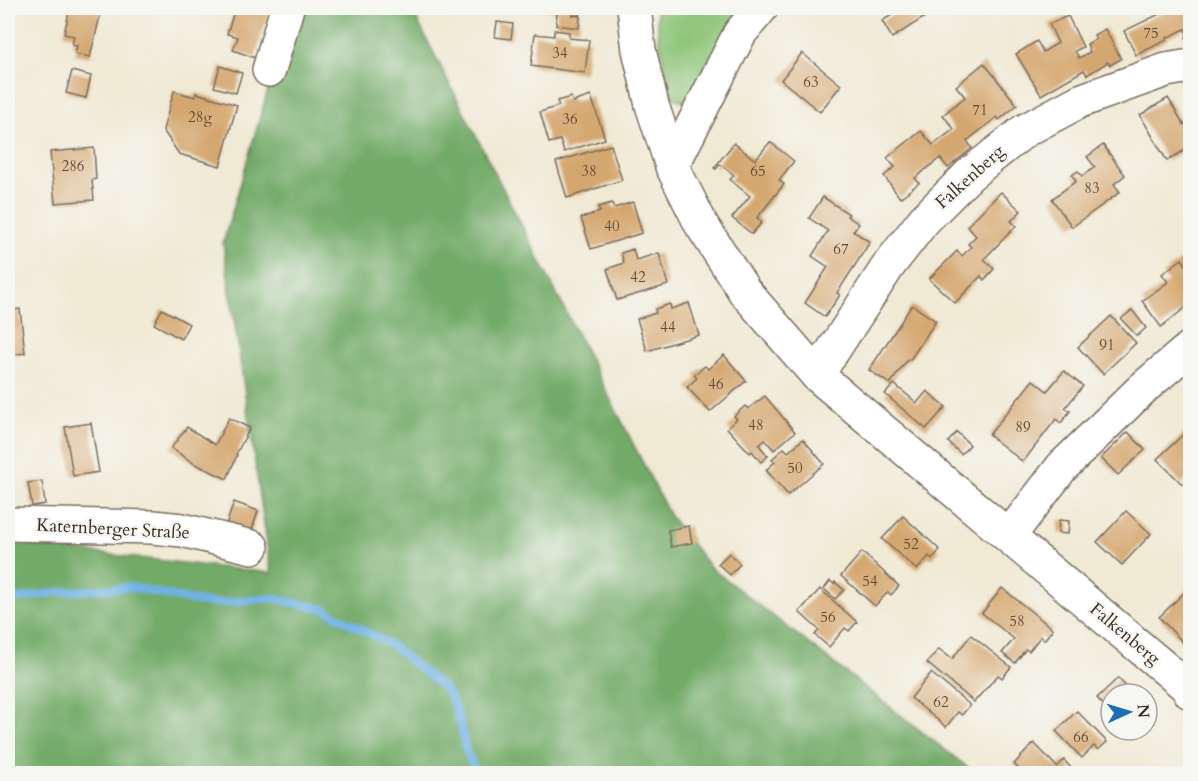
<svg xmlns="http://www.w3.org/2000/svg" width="1198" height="781" font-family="Cardo,serif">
<rect width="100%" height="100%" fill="#f6f6f2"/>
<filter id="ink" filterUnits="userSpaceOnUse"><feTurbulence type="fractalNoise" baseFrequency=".0167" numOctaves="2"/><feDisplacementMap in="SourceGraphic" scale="12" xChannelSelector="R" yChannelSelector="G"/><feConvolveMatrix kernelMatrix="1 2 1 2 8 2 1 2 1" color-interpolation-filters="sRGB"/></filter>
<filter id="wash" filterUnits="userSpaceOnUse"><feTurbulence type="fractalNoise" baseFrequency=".008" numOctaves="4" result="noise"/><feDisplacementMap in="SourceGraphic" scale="24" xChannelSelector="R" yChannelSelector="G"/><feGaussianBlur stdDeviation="1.35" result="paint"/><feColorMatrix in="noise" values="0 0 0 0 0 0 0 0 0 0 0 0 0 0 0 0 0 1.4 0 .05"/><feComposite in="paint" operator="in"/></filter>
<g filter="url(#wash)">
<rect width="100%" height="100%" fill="#f0e9d4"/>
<!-- green -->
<path fill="#8ec578" stroke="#64784b" stroke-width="1.5" d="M656,8H750L694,92L685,102L672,97L659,39Z"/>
<!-- forest -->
<path fill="#72aa68" stroke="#566a43" stroke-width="1.5" d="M292,8H422L417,20L670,516L710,567L975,773L8,774V543L271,573L223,243Z"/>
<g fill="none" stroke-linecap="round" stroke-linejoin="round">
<!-- stream -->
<path stroke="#71b2e5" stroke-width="8" d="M8,600L59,592L131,587L199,602L219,603L271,598L324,609L391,645L445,689L453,702L461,725L465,748L477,774"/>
</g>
<g id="blocks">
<!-- building -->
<g fill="#d5a770">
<path d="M70,8H102L90,57L75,54L77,46L72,45L74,36L64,34Z"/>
<path d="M235,8H270L255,58L233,50L238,37L227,34Z"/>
<path d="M532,8H580V15H571L580,16L579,28L556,25L557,12Z"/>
<path d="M903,8H939L892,38L882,21Z"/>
<path d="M1169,8H1190V40L1186,38L1187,34L1185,29L1166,38L1167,40L1136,55L1124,31L1170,9Z"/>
<path d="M1068,16L1083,47L1075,51L1079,58L1090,52L1087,44L1096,39L1094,35L1105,29L1121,59L1110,65L1108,62L1087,75L1084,70L1041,95L1016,54L1037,41L1043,52L1058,43L1049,24Z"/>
<path d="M497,22L513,24L511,39L495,37Z"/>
<path d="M554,30L569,32V38L589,40L585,73L531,66L535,34L554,36Z"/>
<path d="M802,53L841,85L820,112L781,80Z"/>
<path d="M984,63L1017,105L999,120L997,117L967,141L972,148L948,168L940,158L915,178L919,183L900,198L884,176L895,167L887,158L921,131L933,145L954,129L943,115L965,97L956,86Z"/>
<path d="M220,66L242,73L236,93L214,87Z"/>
<path d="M72,71L91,76L86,98L66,93Z"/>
<path d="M174,91L195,97L196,93L237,105L220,166L179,154L163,130Z"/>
<path d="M591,96L605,139L564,152L560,140L549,143L540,112L559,106L557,101L571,97L573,102Z"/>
<path d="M1168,98L1184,125L1190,121V147L1167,161L1140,115Z"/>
<path d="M770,142L794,161L779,180L784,184L757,218L762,222L752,234L732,218L750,196L730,180L734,175L720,164L716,169L714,168L734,143L755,160Z"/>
<path d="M611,145L622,180L567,198L556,162Z"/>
<path d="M1103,145L1125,175L1114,184L1120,192L1072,227L1052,199L1076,181L1072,175L1078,171L1082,176L1095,167L1087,157Z"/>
<path d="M94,148L96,179L92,180L94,200L55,203L50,152Z"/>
<path d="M1001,192L1021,211L1011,221L1016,226L984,259L994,269L984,280L981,276L955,303L929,279L957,251L962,256L971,247L968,244L976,236L967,226Z"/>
<path d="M823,197L849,214L847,216L859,224L853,231L870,242L837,293L840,295L825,317L805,303L828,267L812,256L828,231L809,218Z"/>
<path d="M633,202L642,233L591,249L581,218L600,212L598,207L612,203L614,208Z"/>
<path d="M633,249L636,260L659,253L668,285L617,300L607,269L624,263L621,253Z"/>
<path d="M1182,259L1190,271V304L1161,327L1142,301L1168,282L1162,274Z"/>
<path d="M689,303L699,335L647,351L637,319L656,313L655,309L670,304L671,309Z"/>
<path d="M912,305L936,321L910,360L908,359L890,384L869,370Z"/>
<path d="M20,309L25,353L8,355V311Z"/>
<path d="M162,309L189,324L181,339L154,324Z"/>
<path d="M1132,310L1146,328L1137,336L1121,319Z"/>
<path d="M1111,316L1136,343L1103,374L1078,347Z"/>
<path d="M724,355L746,381L710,412L687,387L697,378L694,375L705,366L708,369Z"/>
<path d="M1064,371L1083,386L1065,408L1070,411L1061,423L1056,419L1023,462L989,435L1033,380L1047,391Z"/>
<path d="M894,384L917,403L927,391L946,407L926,429L885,394Z"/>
<path d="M765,396L795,432L774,450L765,440L759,445L768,456L761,462L752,451L750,453L727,428L737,419L734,416L745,406L748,409Z"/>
<path d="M229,418L250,428L236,454L237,455L227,479L195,464L171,448L187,427L215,445Z"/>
<path d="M91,423L99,472L73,476L65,427Z"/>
<path d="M1189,429L1190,431V476L1182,484L1157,459Z"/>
<path d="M957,432L970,445L961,454L948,442Z"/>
<path d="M1128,432L1145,450L1118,475L1101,458Z"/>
<path d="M803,439L824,464L788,495L766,470L775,462L772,459L784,448L788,452Z"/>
<path d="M42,481L45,504L32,506L28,483Z"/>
<path d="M234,502L258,511L251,533L226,525Z"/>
<path d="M1126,511L1151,534L1122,565L1097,542Z"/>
<path d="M903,516L940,550L932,559L929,556L917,570L882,539Z"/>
<path d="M1059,520L1069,521L1068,534L1058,533Z"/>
<path d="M689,526L692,543L671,547L668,530Z"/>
<path d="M862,552L899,586L891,595L888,592L875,606L841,576Z"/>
<path d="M729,553L740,564L730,575L718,564Z"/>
<path d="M830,581L834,584L835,582L844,590L835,599L824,589Z"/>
<path d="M1190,587V645L1188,648L1159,617Z"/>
<path d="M1002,588L1053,629L1044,640L1041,636L1029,651L1026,649L1015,663L1002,653L1014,639L982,613Z"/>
<path d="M820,589L857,622L849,631L845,628L829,647L815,635L819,630L799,612Z"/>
<path d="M971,635L1011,667L1002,678L998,675L974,702L927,663L939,649L952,659Z"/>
<path d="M931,673L970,705L962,715L958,712L946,727L911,698Z"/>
<path d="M1118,678L1133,694H1111V713L1097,698Z"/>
<path d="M1077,711L1107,742L1098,750L1094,746L1082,758L1056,731Z"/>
<path d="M1034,743L1057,767L1064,760L1072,769L1067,774H1023L1014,764Z"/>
</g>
</g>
</g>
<g filter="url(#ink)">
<use href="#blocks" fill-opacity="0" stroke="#7a6d5e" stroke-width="1.5"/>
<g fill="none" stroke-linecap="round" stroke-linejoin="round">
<!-- minor casing -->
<g stroke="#7a6d5e" stroke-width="36">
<g id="minor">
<path d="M634,8L639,50L652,105L672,166L701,224L745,292L817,375L1186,686L1190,692"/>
<path d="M269,70L287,8"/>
<path d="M672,166L740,33L761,8"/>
<path d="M817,375L889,265L924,220L969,175L1024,131L1080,101L1166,70L1190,66"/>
<path d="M8,524L153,527L182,530L252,547"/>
<path d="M1009,536L1062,467L1142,389L1190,348"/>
</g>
</g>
<!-- minor -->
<use href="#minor" stroke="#fff" stroke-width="33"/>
</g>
</g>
<g text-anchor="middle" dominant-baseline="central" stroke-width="5" stroke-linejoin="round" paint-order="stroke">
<!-- number labels -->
<g font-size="15" fill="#624932">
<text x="1151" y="33">75</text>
<text x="560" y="53">34</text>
<text x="811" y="82">63</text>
<text x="980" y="110">71</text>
<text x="200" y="117">28g</text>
<text x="570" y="119">36</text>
<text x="73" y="166">286</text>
<text x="589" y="171">38</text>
<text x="758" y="171">65</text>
<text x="1092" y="188">83</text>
<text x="612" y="226">40</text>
<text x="841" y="249">67</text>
<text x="638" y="277">42</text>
<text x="668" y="327">44</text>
<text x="1107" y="345">91</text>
<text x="716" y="384">46</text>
<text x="756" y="425">48</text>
<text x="1023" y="427">89</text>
<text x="795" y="468">50</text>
<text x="911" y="544">52</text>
<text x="870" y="581">54</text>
<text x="828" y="617">56</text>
<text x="1017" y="621">58</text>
<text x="941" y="702">62</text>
<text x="1081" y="737">66</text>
</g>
<!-- street labels -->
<g font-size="18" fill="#3b2a1e" stroke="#f6f6f2">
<text transform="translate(970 177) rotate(-42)">Falkenberg</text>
<text transform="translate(113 529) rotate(3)">Katernberger Straße</text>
<text transform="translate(1125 634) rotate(40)">Falkenberg</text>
</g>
</g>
<!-- margin -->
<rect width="1198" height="781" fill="none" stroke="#f6f6f2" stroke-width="30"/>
<!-- north arrow -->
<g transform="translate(1129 712) rotate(86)"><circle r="28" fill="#f6f6f2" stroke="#aba49d" stroke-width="1.5"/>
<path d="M0-4.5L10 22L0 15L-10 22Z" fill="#1f6fb2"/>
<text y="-9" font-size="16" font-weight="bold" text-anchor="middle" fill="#3b2a1e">N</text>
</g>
</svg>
